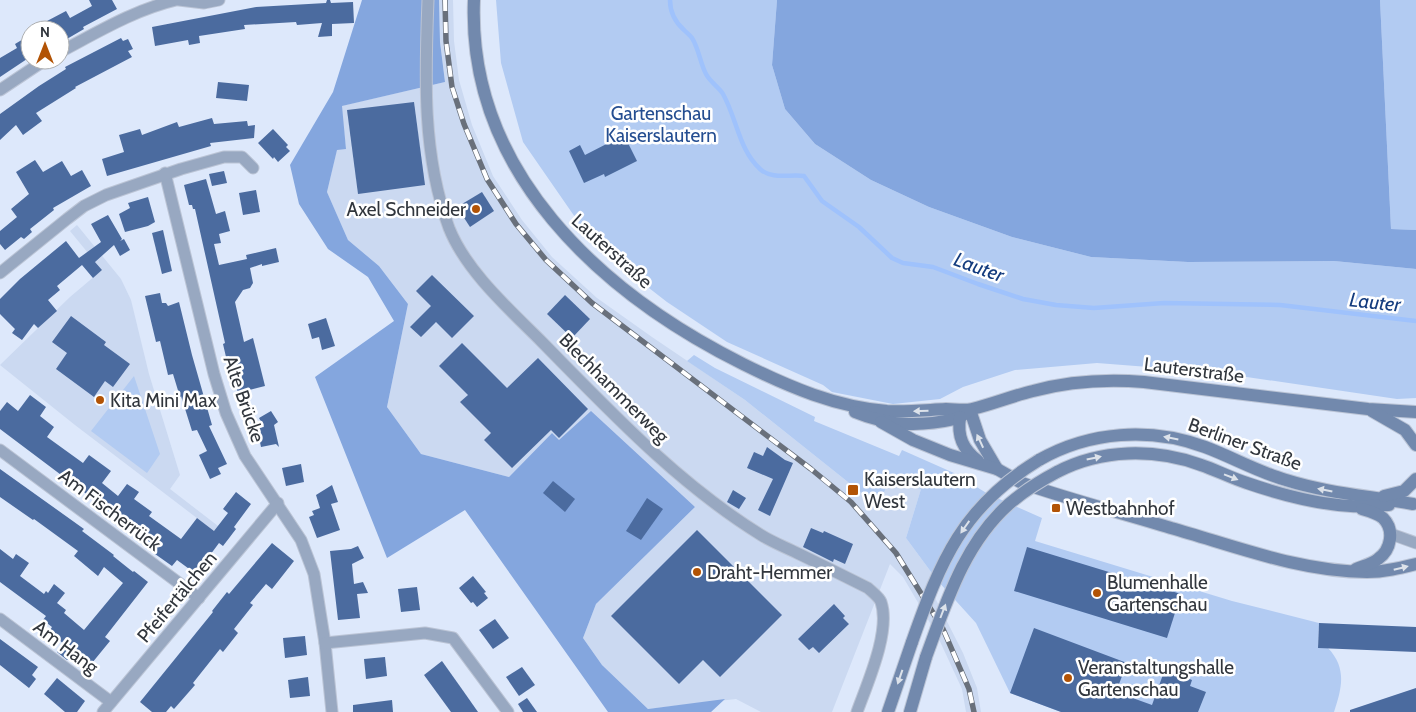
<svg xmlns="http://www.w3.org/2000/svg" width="1416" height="712" font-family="Cabin,sans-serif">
<rect width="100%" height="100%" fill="#dde8fb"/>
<!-- built -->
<g fill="#cbd9f1">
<path d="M439,0H453L454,41L459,80L472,125L493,176L522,220L552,257L597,298L652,337L745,400L878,506L890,479L921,489L906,538L937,580L929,586L963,653L977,688L981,712H966L962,689L937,635L903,577L890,564L832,712H761L736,699L648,709L602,665L583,638L596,604L695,507L559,441L552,433L509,477L421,454L387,407L408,304L379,266L348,240L327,192L337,149H346L341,106L445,82L440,42Z"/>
<path d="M77,225L121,279L131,300L149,374L180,475L170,489L231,536L227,541L75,425L0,365L70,297L102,270L70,231Z"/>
</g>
<!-- green -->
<g fill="#b2cbf2">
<path d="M496,0H777L772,65L785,109L815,144L871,180L929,207L1012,237L1091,257L1188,262L1334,261L1416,269V398L1397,399L1213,372L1097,363L1015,370L963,387L940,399L893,404L832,392L823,385L727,342L667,302L595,246L523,142L501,63Z"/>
<path d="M1380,0H1416V230L1391,229Z"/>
<path d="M694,355L715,368L815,417L814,421L899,456L902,450L954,473L988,494L1042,518L1035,541L1232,601L1319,623L1318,647L1328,648C1347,668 1342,688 1334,712H1061L1010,693L976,623L937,580L906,538L921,489L890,479L878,506L745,400L687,361Z"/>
<path d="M134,376L160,454L147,473L91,431Z"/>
</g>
<!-- forest -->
<g fill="#84a6de">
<path d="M362,0H439L440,42L445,82L342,106L346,149L337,150L327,192L348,240L379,266L408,304L387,407L421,454L509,477L552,433L559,440L591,411L695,507L596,604L583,638L602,665L648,709L725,699L711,712H608L465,510L387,558L315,377L394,321L368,277L328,249L299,204L290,165L333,92Z"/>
<path d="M777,0H1380L1391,229L1416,230V269L1334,261L1188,262L1091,257L1012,237L929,207L871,180L815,144L785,109L772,65Z"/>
</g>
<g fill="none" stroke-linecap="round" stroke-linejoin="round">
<!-- stream -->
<path stroke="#9fc2fc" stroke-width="4.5" d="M670,0C670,12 675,22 684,30C687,33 690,35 692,38C699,49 700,63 706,74C710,82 719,87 723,94C737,119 739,150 760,169C772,180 790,174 804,176L822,201L859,227L892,258L903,263L933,267L978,284L1023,299L1056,305L1094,308L1164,303L1280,305L1416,321"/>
</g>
<!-- building -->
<g fill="#4b6b9f">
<path d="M89,0H112L117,9L83,27L84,29L60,43V30H52L47,21L66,11L70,18L92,6Z"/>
<path d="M327,0H330L331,3L353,2L354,23L332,24V36L318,37L322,23L297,25L296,22L244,25L245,29L199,36L200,43L189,45L188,40L155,46L152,27L256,7L326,3Z"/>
<path d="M30,35V57L0,77V58L17,48L15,44Z"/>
<path d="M121,38L123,41L128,39L133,49L128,51L132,57L75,87L76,88L36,113L42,121L23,135L16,125L0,140V114L39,86L66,69L65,67Z"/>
<path d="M218,82L249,85L247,101L216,98Z"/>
<path d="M414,102L425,185L358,194L347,110Z"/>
<path d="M212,118L214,124L247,121L248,126L255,125L254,138L210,143L211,146L107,176L102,159L124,152L119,135L140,129L142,135L177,122L179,127Z"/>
<path d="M273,129L288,145L286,147L290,151L278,162L274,157L273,159L258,143Z"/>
<path d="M624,135L637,161L605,177L604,174L584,183L569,151L580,145L585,155Z"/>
<path d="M35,160L43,172L62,161L71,176L82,170L91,186L53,208L54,210L30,229L32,232L24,239L21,237L5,250L0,244V231L17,217L11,209L29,194L16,172Z"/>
<path d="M224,171L227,183L212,186L209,174Z"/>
<path d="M206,179L216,214L225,211L230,231L219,234L221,243L214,244L219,265L247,259L246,255L276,248L279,262L262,266V264L250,268L253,283L250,288L243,290L235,302L244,342L253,338L265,386L238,393L229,356L226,357L223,344L225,343L195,209H193L192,205H189L184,185Z"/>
<path d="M256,190L260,212L243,215L239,193Z"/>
<path d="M482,192L494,211L470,227L457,207Z"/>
<path d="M148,197L155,222L148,226L125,232L119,214L130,208L128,203Z"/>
<path d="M108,215L122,239L120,241L124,239L130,250L120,256L114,245L95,262L102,270L93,278L82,265L57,286L60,290L48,300L57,311L38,328L34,324L22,340L12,333L15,329L0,314V299L20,279L66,241L79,258L101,242L91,224Z"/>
<path d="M163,230L172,271L162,274L152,233Z"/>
<path d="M432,275L474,316L452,338L436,322L421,337L410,327L431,306L416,291Z"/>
<path d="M160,293L162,303H166L168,306L179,302L192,355L212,425L209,426L227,464L218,468L221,474L210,479L199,455L207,451L197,430L192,431L181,396L180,397L173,374L168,375L160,341L156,342L145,296Z"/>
<path d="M565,295L590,319L572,338L547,314Z"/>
<path d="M71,316L106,342L104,345L130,364L113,387L105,381L94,397L56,369L67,353L52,342Z"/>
<path d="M326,318L335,346L322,350L319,337L312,339L308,324Z"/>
<path d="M462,343L507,388L538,358L588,409L559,438L551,430L512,468L484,440L491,433L460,402L468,395L439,366Z"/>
<path d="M30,395L46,407L40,416L54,427L47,437L83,463L89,455L111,471L102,483L118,496L127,484L139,492L134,499L152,512L149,516L181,539L197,518L214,531L228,513L223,509L236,492L251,504L234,527L236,529L223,546L219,543L196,574L177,560L172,566L148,549L152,544L145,538L0,429V411L7,402L18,411Z"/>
<path d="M271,411L278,422L274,425L279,447L276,444L261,447L257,428L264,427L259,418Z"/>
<path d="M767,447L785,460L793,463L770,516L758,510L773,479L747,468L754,452L763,456Z"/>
<path d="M301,464L304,482L286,486L282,468Z"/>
<path d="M0,469L84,529L82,531L114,555L113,556L133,572L134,571L148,582L105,637L110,641L92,663L75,651L67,660L57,652L64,644L49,632L52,627L43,620L46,616L0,582V549L13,559L16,554L29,563L20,576L44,594L46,591L48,593L54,584L65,593L57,603L66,610L64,613L84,630L123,583L104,567L98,576L74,556L78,551L34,519L33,520L0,497Z"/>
<path d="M553,481L575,499L565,512L543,493Z"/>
<path d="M332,485L338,502L331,504L340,530L317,538L309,517L314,515L312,511L320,508L316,495Z"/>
<path d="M733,490L746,498L739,509L727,502Z"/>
<path d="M647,498L663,509L641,540L626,531Z"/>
<path d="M811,528L823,533L824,531L853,544L845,564L834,559L833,562L803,547Z"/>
<path d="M697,530L782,615L720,677L703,660L679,684L611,616Z"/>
<path d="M272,543L294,561L272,589L266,584L250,603L253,605L234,629L238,633L223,652L220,649L193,683L195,685L174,709L171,706L166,712H152L140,702L213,612L212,611L227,592L229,594Z"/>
<path d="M358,546L364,558L352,564L354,584L363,582L368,593L357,594L360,618L338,620L330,551L351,549Z"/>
<path d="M1027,547L1181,594L1167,638L1014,591Z"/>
<path d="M473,576L486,592L484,593L488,598L477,607L473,602L471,603L459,588Z"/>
<path d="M417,587L420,610L401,612L398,589Z"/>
<path d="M834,604L845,616L843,618L849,624L819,653L813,647L809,650L798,639Z"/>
<path d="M495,619L509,638L493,649L479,630Z"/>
<path d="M1319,623L1416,627V652L1318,648Z"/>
<path d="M1034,628L1127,663L1116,692L1152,705L1165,669L1192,680L1190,686L1206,692L1198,712H1061L1010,693Z"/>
<path d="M305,636L307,655L285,658L283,638Z"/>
<path d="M0,639L38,667L32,675L36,679L29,688L0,665Z"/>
<path d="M385,657L387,676L366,679L364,659Z"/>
<path d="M442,661L464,692L478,712H451L424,675Z"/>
<path d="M522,667L535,685L519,696L506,677Z"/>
<path d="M308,677L310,696L290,698L288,680Z"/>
<path d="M57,678L85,701L77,712H65L44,694Z"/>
<path d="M1416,688V712H1350V710Z"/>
<path d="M527,698L537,712H523L518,704Z"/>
<path d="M392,700L393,712H353V705Z"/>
</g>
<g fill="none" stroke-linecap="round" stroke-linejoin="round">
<!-- minor casing -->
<g stroke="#bbc4d5" stroke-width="13">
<g id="minor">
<path d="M179,0L204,3L219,0"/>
<path d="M428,0C425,76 422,155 449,228C466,271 509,309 541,341C610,411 677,483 761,535C772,542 785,547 797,553C820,564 844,576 868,588C872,592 879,597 881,602C891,631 867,684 857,712"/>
<path d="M60,52C98,32 134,10 176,0"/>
<path d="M0,90L45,60"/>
<path d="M165,173L214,374L226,413L245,456L301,540L314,574L325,643L332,712"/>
<path d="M0,273L67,219L84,206L106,195L181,169L224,157H242L253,168"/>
<path d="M0,450L199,598"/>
<path d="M1391,534L1416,543"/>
<path d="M0,619L111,702"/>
<path d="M325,643L425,633L453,638L508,712"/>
<path d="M103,712L278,503"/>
</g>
</g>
<!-- secondary casing -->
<g stroke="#bbc4d5" stroke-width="14">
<g id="secondary">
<path d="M474,0C467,172 601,293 743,364C789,387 836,407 887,411C907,412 926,410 946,409C954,409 964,411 972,409C993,404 1012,396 1033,391C1070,381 1106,379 1144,382L1368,409L1416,412"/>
<path d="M970,410L980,440L997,469"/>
<path d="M1372,411L1405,430L1416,445"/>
<path d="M855,412C889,426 919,427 955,419L960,417L970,410"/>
<path d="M960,417C957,437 963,449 978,461"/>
<path d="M881,422L913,440L950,455L997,469L1022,483C1071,500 1122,513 1171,528C1235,546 1301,572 1367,572C1384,572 1400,568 1416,564"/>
<path d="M1039,460C1090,431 1150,427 1205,447C1232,457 1258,472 1286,480C1327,493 1370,496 1413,504"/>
<path d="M1057,472C1101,449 1154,448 1201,465C1216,470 1231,478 1247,483C1279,494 1316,504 1351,506C1363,507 1376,505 1389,505"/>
<path d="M1384,496L1404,491L1416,479"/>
<path d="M1356,569C1363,566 1372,564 1378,559C1391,550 1395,530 1383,518C1377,513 1369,511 1362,509"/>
<path d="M888,712L912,642"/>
<path d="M910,712L926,657"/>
</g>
</g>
<!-- minor -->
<use href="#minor" stroke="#98a8c1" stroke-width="11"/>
<!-- secondary -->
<use href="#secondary" stroke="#7289ad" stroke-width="12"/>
<!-- rail casing -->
<g stroke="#69707b" stroke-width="5.5">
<path id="rail" d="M445,0L446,41L452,87L464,124L487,179L516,224L546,260L592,303L811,469L851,502L896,553L943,629L969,689L974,712"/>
</g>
<!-- rail -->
<use href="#rail" stroke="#fff" stroke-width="4" stroke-dasharray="11" stroke-linecap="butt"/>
<!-- secondary-bridge casing -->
<g stroke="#bbc4d5" stroke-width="14" stroke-linecap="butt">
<g id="secondary-bridge">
<path d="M912,642C941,560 962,507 1039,460"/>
<path d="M926,657C946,603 964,544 1009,504C1024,491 1040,481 1057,472"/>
</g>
</g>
<!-- secondary-bridge -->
<use href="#secondary-bridge" stroke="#7289ad" stroke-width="12"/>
</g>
<!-- one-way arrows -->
<defs><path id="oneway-solid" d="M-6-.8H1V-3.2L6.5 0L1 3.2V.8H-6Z" transform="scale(1.25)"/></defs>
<g fill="#dce2ea">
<use href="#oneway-solid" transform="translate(921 411) rotate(178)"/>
<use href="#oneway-solid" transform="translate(1171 438) rotate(-169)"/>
<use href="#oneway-solid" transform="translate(980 441) rotate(-115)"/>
<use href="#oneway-solid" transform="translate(1094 458) rotate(-12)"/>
<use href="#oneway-solid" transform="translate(1231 477) rotate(21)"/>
<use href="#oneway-solid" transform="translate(1325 490) rotate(-169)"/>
<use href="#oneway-solid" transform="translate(965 527) rotate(125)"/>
<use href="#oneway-solid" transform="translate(1401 568) rotate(-14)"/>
<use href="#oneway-solid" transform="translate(943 611) rotate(-69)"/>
<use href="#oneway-solid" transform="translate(900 677) rotate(109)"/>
</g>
<!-- markers -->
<g fill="#b25305" stroke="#fff" stroke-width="2">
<circle cx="476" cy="209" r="5"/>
<circle cx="100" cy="400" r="5"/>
<rect x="847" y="484" width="12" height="12" rx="2.5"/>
<rect x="1051" y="503" width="10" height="10" rx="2.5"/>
<circle cx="697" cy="572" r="5"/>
<circle cx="1097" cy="593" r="5"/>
<circle cx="1068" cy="678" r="5"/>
</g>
<g text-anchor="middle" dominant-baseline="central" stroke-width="5" stroke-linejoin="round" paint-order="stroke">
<!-- park labels -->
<g font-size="19" fill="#254e91" stroke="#fff">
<text x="661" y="113">Gartenschau<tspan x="661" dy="22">Kaiserslautern</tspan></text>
</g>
<!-- poi labels -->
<g font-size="19" fill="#31363d" stroke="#fff" text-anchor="start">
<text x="466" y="209" text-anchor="end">Axel Schneider</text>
<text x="110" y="400">Kita Mini Max</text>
<text x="864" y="479">Kaiserslautern<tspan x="864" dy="22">West</tspan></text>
<text x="1066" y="508">Westbahnhof</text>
<text x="707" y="572">Draht-Hemmer</text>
<text x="1107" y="582">Blumenhalle<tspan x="1107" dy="22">Gartenschau</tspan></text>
<text x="1078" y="667">Veranstaltungshalle<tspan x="1078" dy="22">Gartenschau</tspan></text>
</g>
<!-- street labels -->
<g font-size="19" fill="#31363d" stroke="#fff">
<text transform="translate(612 251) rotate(42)">Lauterstraße</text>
<text transform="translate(1194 370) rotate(7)">Lauterstraße</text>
<text transform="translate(614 388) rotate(45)">Blechhammerweg</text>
<text transform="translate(244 399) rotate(71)">Alte Brücke</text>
<text transform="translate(1245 444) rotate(20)">Berliner Straße</text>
<text transform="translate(110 510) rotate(37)">Am Fischerrück</text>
<text transform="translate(177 597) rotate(-50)">Pfeifertälchen</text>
<text transform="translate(66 647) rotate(37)">Am Hang</text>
</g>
<!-- water labels -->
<g font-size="20" font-style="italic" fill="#143c7e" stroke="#fff">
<text transform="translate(979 267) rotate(20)">Lauter</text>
<text transform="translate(1375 302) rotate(6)">Lauter</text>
</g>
</g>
<!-- north arrow -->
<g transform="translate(45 45)"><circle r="24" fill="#ffffff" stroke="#adafb1"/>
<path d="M0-4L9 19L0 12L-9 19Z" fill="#b25305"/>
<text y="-8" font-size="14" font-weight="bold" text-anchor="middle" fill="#31363d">N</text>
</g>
</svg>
